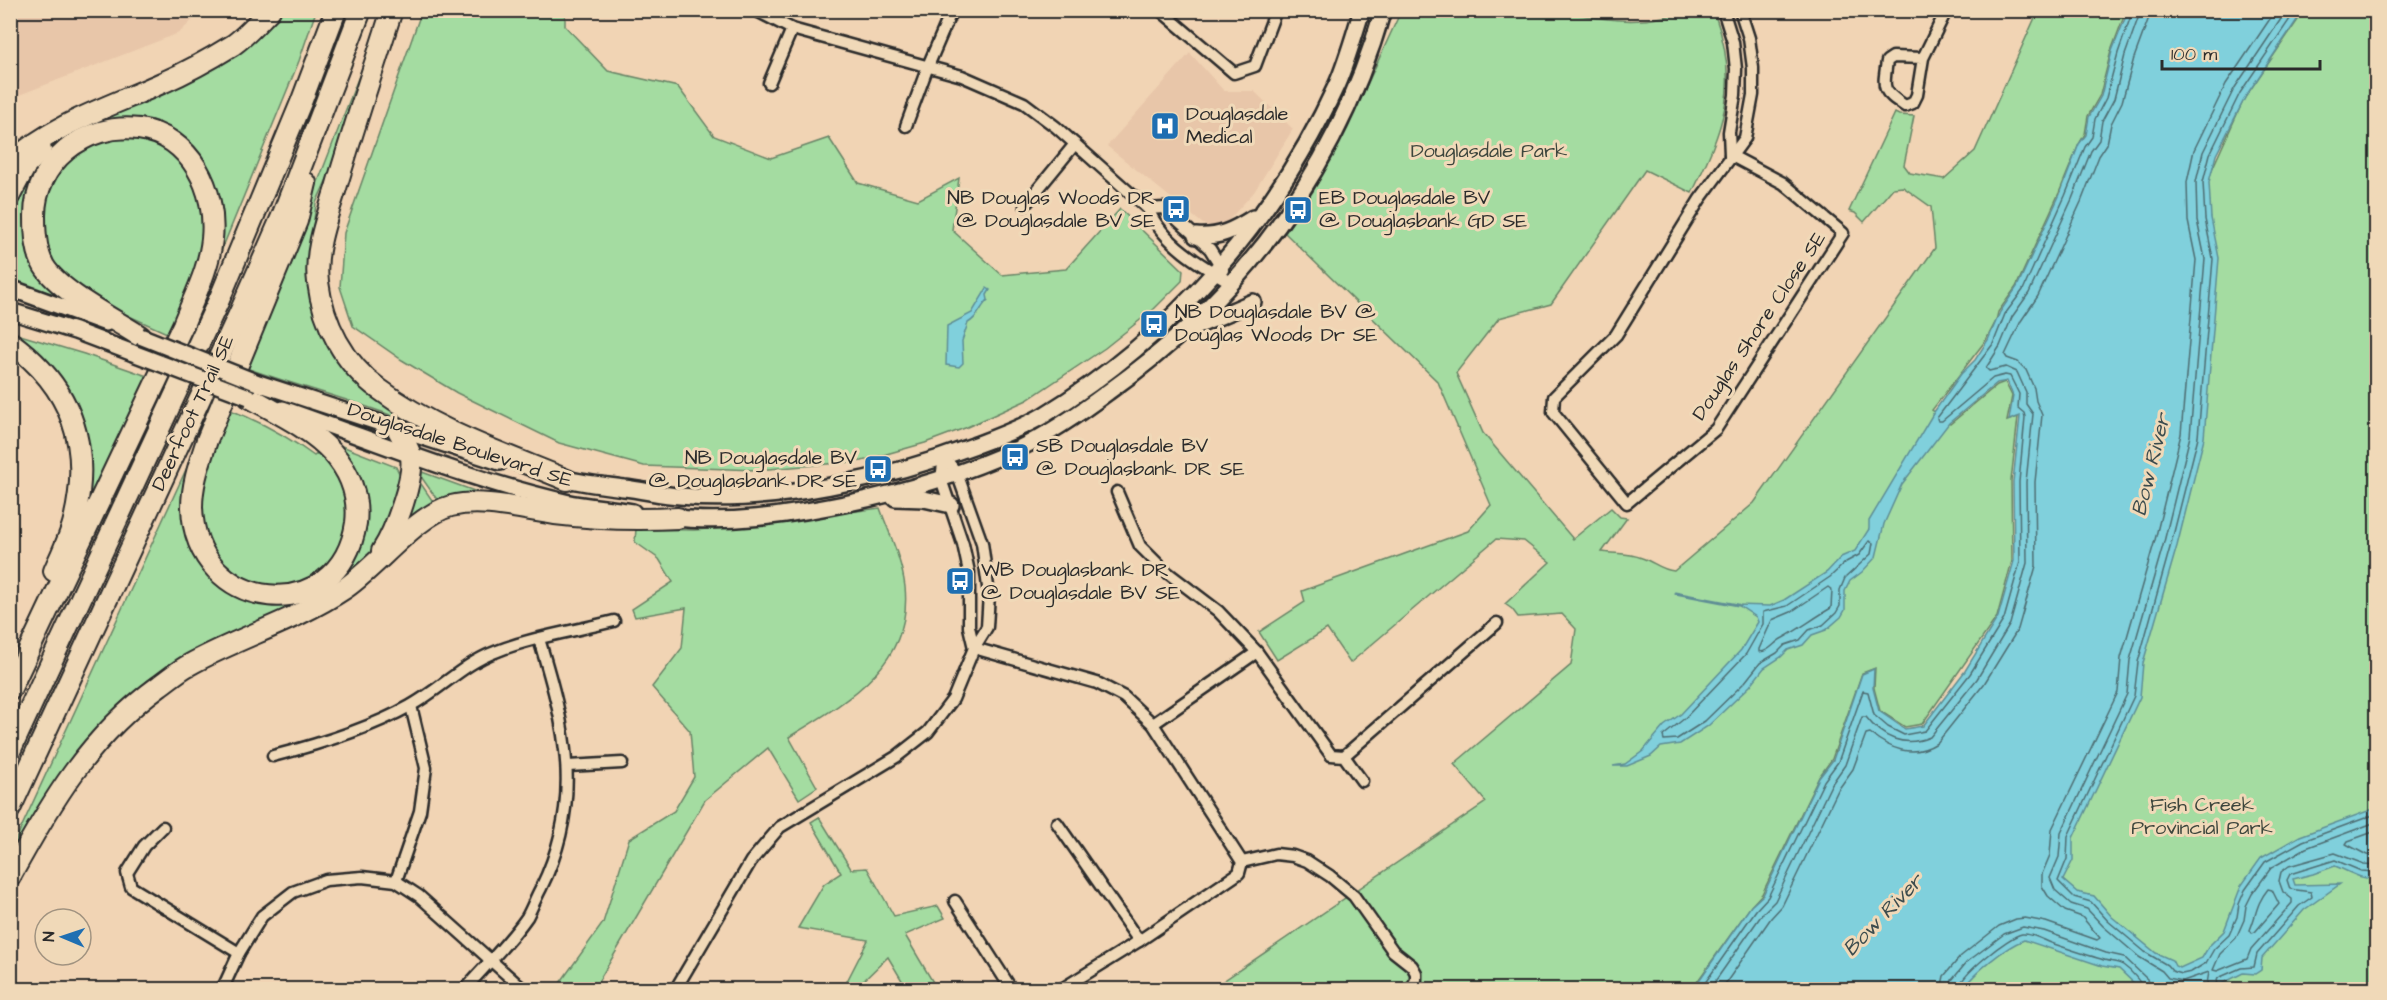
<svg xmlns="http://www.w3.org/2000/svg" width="2387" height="1000" font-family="'Architects Daughter',sans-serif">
<rect width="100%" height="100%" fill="#f1d4b4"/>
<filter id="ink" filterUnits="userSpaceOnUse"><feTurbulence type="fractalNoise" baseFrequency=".0167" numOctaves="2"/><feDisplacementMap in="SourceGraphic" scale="12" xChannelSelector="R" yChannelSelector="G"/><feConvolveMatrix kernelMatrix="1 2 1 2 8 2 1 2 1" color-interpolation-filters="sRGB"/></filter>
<g filter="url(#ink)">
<!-- built -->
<g fill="#e8c6a9">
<path d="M11,10H202V11L179,33L14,97L11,101Z"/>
<path d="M1190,53L1224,91H1254L1293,129L1254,192L1227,222L1208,228L1107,146Z"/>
</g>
<!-- green -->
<g fill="#a4dca1" stroke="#688466" stroke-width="1.5">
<path d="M422,10L565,11V26L608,71L678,87L714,136L771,158L829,138L858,183L918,200L959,178L952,230L1002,275L1066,269L1120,209L1183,270L1182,281L1154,309L1105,348L1027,400L965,428L925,443L862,461L757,470L644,466L559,443L457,393L402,360L353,326L340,287L344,233Z"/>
<path d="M1558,10C1585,16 1614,22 1642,20C1664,19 1696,6 1715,15C1741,86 1723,129 1692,193L1645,170L1551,304L1499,318L1456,373L1483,433L1573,539L1611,508L1620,517L1627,518L1602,552C1616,554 1629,553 1642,558C1654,562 1661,570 1674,571L1754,503L1935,248L1931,207L1903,187L1893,188L1864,222L1855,213L1849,211L1895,113L1899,115L1914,116L1904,165L1910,173L1944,179L1975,151L2038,11H2126L2111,51L2100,95L2088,116L2085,134L2079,144L2059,193L2016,287L1998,312L1996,321L1986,340L1932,410L1950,424L1997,385L2005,382L2012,396L2007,421L2018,417L2011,481L2012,561L1997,617L1922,724L1905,727L1880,711L1874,688L1875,668L1862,673L1832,759L1819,777L1762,894L1751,906L1692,989L1210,990L1486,802L1454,764L1571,665L1576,629L1562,614L1518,617L1512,609L1505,604L1550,562L1524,541L1496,539L1350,663L1327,629L1277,660L1259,632L1305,602L1302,591L1468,531L1491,505L1438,382L1285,233L1302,208L1343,137L1401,11Z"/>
<path d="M281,11H316L299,61L220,254L216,253L182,144L85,131L27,222L68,303L11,281C11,260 8,237 11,215C13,186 45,153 66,136Z"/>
<path d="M2304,11H2376V989L1907,990L2204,187L2244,99Z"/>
<path d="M379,24L339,153L316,203L311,246L321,324L415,420L413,424C359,401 302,388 246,368Z"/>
<path d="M108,137L143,138L169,149L196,179L206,220L198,269L169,334L98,302L57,269L44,244L43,197L66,159Z"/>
<path d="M10,332L84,354L150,377L86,514L87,445L11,336Z"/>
<path d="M228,409C259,421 287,436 314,456L319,452L338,473L346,494L348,526L340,550L321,572L295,586L268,588L227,572L200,526L201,483Z"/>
<path d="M329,441L396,467L400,475L395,507L381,539L371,554L344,581L291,609L215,641L174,663L148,680L122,702L99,727L11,862V850L189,463L193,465L186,503L237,595L266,604L294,602L353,558L363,530Z"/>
<path d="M422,472L480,493L479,497L438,501L422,478Z"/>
<path d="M417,478L434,503L412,522L408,518Z"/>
<path d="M880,508C889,533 902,560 905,587C913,665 846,702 789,737L817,787L799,799L768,748L705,800L594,989L555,990L603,923L629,839L674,811L694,777L690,731L652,687L682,648L686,608L635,617L632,609L673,582L659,559L635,542L636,529L694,530L736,527Z"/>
<path d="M819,817L851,869L867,868L894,916L938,906L945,918L905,935L937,989H907L888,957L855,989H843L868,940L798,928L824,884L841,873L811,822Z"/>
</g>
<!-- water -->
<g fill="#80d0dc" stroke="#5e8e95" stroke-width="1.5">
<path d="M2128,11H2303L2246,96L2216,155L2209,182L2211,218L2219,258L2204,438L2177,546L2143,663L2140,697L2073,838V860L2063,880L2077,892L2094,896L2112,917L2156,953L2172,960L2175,966L2180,968L2202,958L2209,946L2224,931L2241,886L2261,858L2300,836L2376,808V878C2363,881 2348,871 2335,866L2313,874L2293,879L2295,885L2340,884L2304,910L2262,958L2261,970L2255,974L2243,973L2221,984L2218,989H2140L2119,969L2102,966L2024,940C2003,948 1976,972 1962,989H1693L1751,906L1763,895L1819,778L1833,760L1862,674L1874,669L1873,688L1879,711L1905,729L1923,726L1965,671L1998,617L2014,561L2013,482L2020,416L2009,420L2013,396L2007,381L1997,383L1949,423L1902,484L1884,524L1876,557L1862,572L1850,581L1845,591V610L1841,617L1826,630L1812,635L1803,645L1788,650L1781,657L1764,668L1750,686L1708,726L1680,744L1661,747L1651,756L1627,766H1613L1625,764L1643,751L1664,726L1681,714L1741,650L1758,622L1756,617L1738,605L1770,606L1784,600L1827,572L1841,557L1855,551L1869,529V521L1934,412L1961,374L1975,360L1988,340L2000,312L2017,287L2060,194L2079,144L2086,135L2089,117L2101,96L2112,51Z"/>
<path d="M987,288L990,290L987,295L988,300C980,307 979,317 968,323L962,341L963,363L959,367L946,365L947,326L972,313Z"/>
</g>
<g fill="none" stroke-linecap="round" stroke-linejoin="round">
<!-- shore -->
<g stroke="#4d6d72" stroke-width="1.5">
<path d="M2296,10L2240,93L2210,154L2203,182L2205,219L2213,259L2198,437L2171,544L2138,662L2134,696L2068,836L2067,859L2058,881L2074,897L2091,902L2108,921L2145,952L2167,965L2172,971L2182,974L2191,972L2206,963L2214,949L2229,935L2237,917L2239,904L2245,890L2265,862L2303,841L2376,814"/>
<path d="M1869,541L1873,543L1871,554L1845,578L1840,590V606L1836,613L1823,625L1809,630L1800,640L1785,645L1777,653L1760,663L1745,682L1705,721L1677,739L1664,740L1663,736L1685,718L1746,654L1763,624V612L1787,606L1830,577L1846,562L1859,555Z"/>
<path d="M1828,587L1832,590L1831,608C1814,618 1799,629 1783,638C1774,642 1770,652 1759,652V649L1772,620L1791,612Z"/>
<path d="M2376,822L2306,848L2271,868L2252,894L2246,906L2244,920L2236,938L2220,954L2213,970L2217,971L2247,959L2251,949L2292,903V899L2283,892L2279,881L2281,872L2289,866L2335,853L2364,864L2376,865"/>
<path d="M2376,831L2348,841L2346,844L2367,855L2376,856"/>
<path d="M2268,889L2272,890L2279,904L2255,932L2252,933L2250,930C2257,913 2256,904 2268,889Z"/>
<path d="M1700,990L1756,910L1768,897L1824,781L1838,762L1863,691L1868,692L1874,715L1888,727L1904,735L1925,731L1970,674L2004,619L2020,562L2019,482L2025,417L2024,413L2018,408L2019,394L2010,376L2005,375L1993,378L1942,421H1938L1937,418L1993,344L2005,314L2023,290L2065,196L2085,147L2092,137L2095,119L2106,98L2118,53L2133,10"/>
<path d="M1709,990L1763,913L1775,901L1831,785L1845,765L1862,717H1866C1882,738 1904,748 1930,737L1977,679L2010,624L2027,563L2026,482L2033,414L2026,404V392L2017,372L2006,367L1989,371L1986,368L2000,346L2012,317L2029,293L2072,199L2091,151L2099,140L2102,121L2114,99L2125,55L2141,10"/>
<path d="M1721,990L1771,918L1782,906L1838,790L1853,769L1866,734L1870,733C1890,749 1912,759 1937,743L1984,684L2018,629L2036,566L2035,482L2042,415L2036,401L2034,388L2026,370L2018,362L2007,358L2005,355L2021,321L2038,296L2081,202L2099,156L2107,144L2111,124L2122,102L2134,58L2148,20L2150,10"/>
<path d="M1941,990L1944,976L1961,956L1999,926L2016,919L2025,918L2046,922L2097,940L2100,938L2082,917L2065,911L2048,896L2042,886V874L2050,855L2052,829L2118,692L2121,658L2155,540L2181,434L2196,260L2188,221L2187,182L2194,150L2226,84L2276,10"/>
<path d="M1950,990L1952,980L1967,962L2004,934L2023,927L2044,931L2106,953L2124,957L2147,979L2150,990"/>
<path d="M1958,990C1959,976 2009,936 2022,934C2034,933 2046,942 2057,945C2072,950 2087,955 2101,959C2108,962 2118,961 2123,965C2130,970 2142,982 2143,990"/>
<path d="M2206,990L2209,972L2183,981L2168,978L2162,971L2139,957L2103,926L2087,909L2071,904L2055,890L2050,878L2059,857L2061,833L2127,694L2130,660L2164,542L2190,436L2205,259L2197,220L2196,182L2203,152L2234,89L2287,10"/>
<path d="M2214,990L2218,978L2241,968L2254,967L2257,954L2299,906L2312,897L2311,892L2290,889L2287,880L2290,874L2335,860L2361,871L2376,872"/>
</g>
<!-- stream -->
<path stroke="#5e8e95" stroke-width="3" d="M1675,593L1738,605"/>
<!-- street casing -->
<g stroke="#2b2b2b" stroke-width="15">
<g id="street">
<path d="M755,10L792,29L962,76L1024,103L1056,127L1148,209C1163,243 1200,265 1232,283"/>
<path d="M1160,10L1234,73L1255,66L1276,10"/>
<path d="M1723,10L1733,42L1736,69L1735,95L1729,132L1730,155"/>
<path d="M1923,58L1893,57L1887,61C1883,89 1881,90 1905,106L1913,103L1917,95L1923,58L1946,11"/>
<path d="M769,83L792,29"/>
<path d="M906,126L928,66L952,10"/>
<path d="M1730,155L1783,183L1843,233L1716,429L1627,503L1553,412L1554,397L1616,335L1700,199L1745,138L1753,95V68L1749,38L1740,10"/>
<path d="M1025,205L1075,144"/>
<path d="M1148,209L1164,208L1210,249L1223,270"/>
<path d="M944,457L941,479L963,544L969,572V627L974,648"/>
<path d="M1117,492L1140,546L1164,570L1218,611L1257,652L1331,755L1344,756L1362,781"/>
<path d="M974,648L1097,683L1124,697L1153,724L1242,862L1239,873L1139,941L1060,990"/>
<path d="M1153,724L1257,652"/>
<path d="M273,756C320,744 369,729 410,706C440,690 463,664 495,652C532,637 575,631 614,621"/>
<path d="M1344,756L1497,623"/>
<path d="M568,766L622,763"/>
<path d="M1057,823L1139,941"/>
<path d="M163,827L144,846L127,873L131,887L239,953"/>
<path d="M1242,862L1276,854L1293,856L1307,861L1330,876L1354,896L1393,951L1412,966L1416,973V980L1411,990"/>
<path d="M396,881L420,811L426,768L411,706"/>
<path d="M955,901L1012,990"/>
<path d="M222,990L239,953L262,916L293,892L326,880L362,877L396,881L419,896L524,990"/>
<path d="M464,990C485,966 509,943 527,917C532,908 536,897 541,888C584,801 566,728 539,639"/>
<path d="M675,990L751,861L780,827L896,757L928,732L953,699L974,648L987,627L989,594L982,543L957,473L944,457"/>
</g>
</g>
<!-- secondary casing -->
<g stroke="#2b2b2b" stroke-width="20">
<g id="secondary">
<path d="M1196,236C1219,238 1234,230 1253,218"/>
<path d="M10,288L106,323"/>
<path d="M10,311L75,331L133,353"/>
<path d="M1192,328L1253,302"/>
<path d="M258,383L500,462"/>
<path d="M283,409C376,441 469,480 565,502C587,507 611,508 633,512"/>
<path d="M558,477C579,483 602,485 624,488C643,490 662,495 680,496C770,505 889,478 973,446C997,437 1022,428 1044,415C1172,337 1275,220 1337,84C1347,61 1354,35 1362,10"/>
<path d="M895,498L924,499L951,505"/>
<path d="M669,517C726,525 788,515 844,504C904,492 963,474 1020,448C1051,433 1080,413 1108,392C1243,296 1337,170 1383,10"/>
</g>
</g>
<!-- highway casing -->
<g stroke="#2b2b2b" stroke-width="24">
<g id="highway">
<path d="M392,10C373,70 353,129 336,188C327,217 314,251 318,282C323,323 344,364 379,389C435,431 502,453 567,480"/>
<path d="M10,163C54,123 112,106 164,82C187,72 212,58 233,45C246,36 258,22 270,10"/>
<path d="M10,195L25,167L41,150"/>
<path d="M10,342C72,387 92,446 74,520C70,537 61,555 54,571"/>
<path d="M249,397C277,413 310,428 332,452C350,472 359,497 356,523C340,629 195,615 192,507C192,483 200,462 207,440L297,221L306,183"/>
<path d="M382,551C394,533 417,474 410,453C407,445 401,436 397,428"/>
<path d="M10,690L183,325C194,297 209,269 212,239C217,191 191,136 139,129C85,122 34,163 35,217C35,234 36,252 44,266C59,291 114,319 140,336"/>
<path d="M10,751L219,300L302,100L336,10"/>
<path d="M10,809L241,310L283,214L361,10"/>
<path d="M10,877C51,802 89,737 159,686C169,679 179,670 189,665C239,637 296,621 344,589C376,568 416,515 451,506C485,498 522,510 555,514C596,519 636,520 678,518"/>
</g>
</g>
<!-- street -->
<use href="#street" stroke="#f0d9b8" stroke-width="10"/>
<!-- secondary -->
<use href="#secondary" stroke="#f0d9b8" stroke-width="15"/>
<!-- highway -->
<use href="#highway" stroke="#f0d9b8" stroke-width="20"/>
<!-- secondary-bridge casing -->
<g stroke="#2b2b2b" stroke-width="20" stroke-linecap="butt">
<g id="secondary-bridge">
<path d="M140,336L258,383"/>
<path d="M133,353L249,397"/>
</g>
</g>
<!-- secondary-bridge -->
<use href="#secondary-bridge" stroke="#f0d9b8" stroke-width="15"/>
</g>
</g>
<!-- icons -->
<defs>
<g id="hospital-square" transform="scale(1.5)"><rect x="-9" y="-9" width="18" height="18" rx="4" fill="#1f6fb2" stroke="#f0d9b8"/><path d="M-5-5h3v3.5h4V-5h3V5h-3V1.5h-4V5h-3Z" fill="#fff"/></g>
<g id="bus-square" transform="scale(1.5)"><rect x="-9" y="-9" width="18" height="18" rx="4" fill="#1f6fb2" stroke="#f0d9b8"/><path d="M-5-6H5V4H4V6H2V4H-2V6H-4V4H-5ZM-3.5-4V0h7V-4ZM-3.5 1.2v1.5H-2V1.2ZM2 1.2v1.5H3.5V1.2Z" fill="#fff"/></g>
</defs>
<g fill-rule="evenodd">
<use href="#hospital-square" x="1165" y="126"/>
<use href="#bus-square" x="1176" y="209"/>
<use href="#bus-square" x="1298" y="210"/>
<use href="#bus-square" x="1154" y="324"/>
<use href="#bus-square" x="1015" y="457"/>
<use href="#bus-square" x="878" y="469"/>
<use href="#bus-square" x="960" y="581"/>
</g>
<g text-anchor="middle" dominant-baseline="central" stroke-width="6" stroke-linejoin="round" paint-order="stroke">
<!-- poi labels -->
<g font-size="20" fill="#2b2b2b" stroke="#f0d9b8" text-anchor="start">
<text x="1186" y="114">Douglasdale<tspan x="1186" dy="23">Medical</tspan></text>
<text x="1155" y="198" text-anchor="end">NB Douglas Woods DR<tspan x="1155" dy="23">@ Douglasdale BV SE</tspan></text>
<text x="1319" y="198">EB Douglasdale BV<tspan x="1319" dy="23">@ Douglasbank GD SE</tspan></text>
<text x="1175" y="312">NB Douglasdale BV @<tspan x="1175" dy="23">Douglas Woods Dr SE</tspan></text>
<text x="1036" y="446">SB Douglasdale BV<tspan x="1036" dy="23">@ Douglasbank DR SE</tspan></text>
<text x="857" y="458" text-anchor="end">NB Douglasdale BV<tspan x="857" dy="23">@ Douglasbank DR SE</tspan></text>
<text x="981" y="570">WB Douglasbank DR<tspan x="981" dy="23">@ Douglasdale BV SE</tspan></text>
</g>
<!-- park labels -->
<g font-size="20" fill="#3d463d" stroke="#f0d9b8">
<text x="1489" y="151">Douglasdale Park</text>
<text x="2202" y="805">Fish Creek<tspan x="2202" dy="23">Provincial Park</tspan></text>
</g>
<!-- street labels -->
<g font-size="20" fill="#2b2b2b" stroke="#f0d9b8">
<text transform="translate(1759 326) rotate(-56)">Douglas Shore Close SE</text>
<text transform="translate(193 413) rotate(-65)">Deerfoot Trail SE</text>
<text transform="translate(460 445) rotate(18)">Douglasdale Boulevard SE</text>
</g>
<!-- water labels -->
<g font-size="21" font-style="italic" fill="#3c4c4e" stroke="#f0d9b8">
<text transform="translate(2151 465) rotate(-76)">Bow River</text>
<text transform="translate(1883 915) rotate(-46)">Bow River</text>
</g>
</g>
<!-- margin -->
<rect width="2387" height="1000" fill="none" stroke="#f0d9b8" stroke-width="36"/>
<rect x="18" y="18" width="2351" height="964" fill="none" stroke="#2b2b2b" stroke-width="2" filter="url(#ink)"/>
<!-- north arrow -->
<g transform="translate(63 937) rotate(272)"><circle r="28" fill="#f0d9b8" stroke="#a19380" stroke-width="1.5"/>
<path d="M0-4.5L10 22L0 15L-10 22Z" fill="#1f6fb2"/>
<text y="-9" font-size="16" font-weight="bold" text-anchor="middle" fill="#2b2b2b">N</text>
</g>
<!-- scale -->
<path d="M2162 60v9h158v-9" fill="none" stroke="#2b2b2b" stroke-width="3"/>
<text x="2171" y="60" font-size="18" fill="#2b2b2b" stroke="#f0d9b8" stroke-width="4.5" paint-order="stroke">100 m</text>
</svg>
